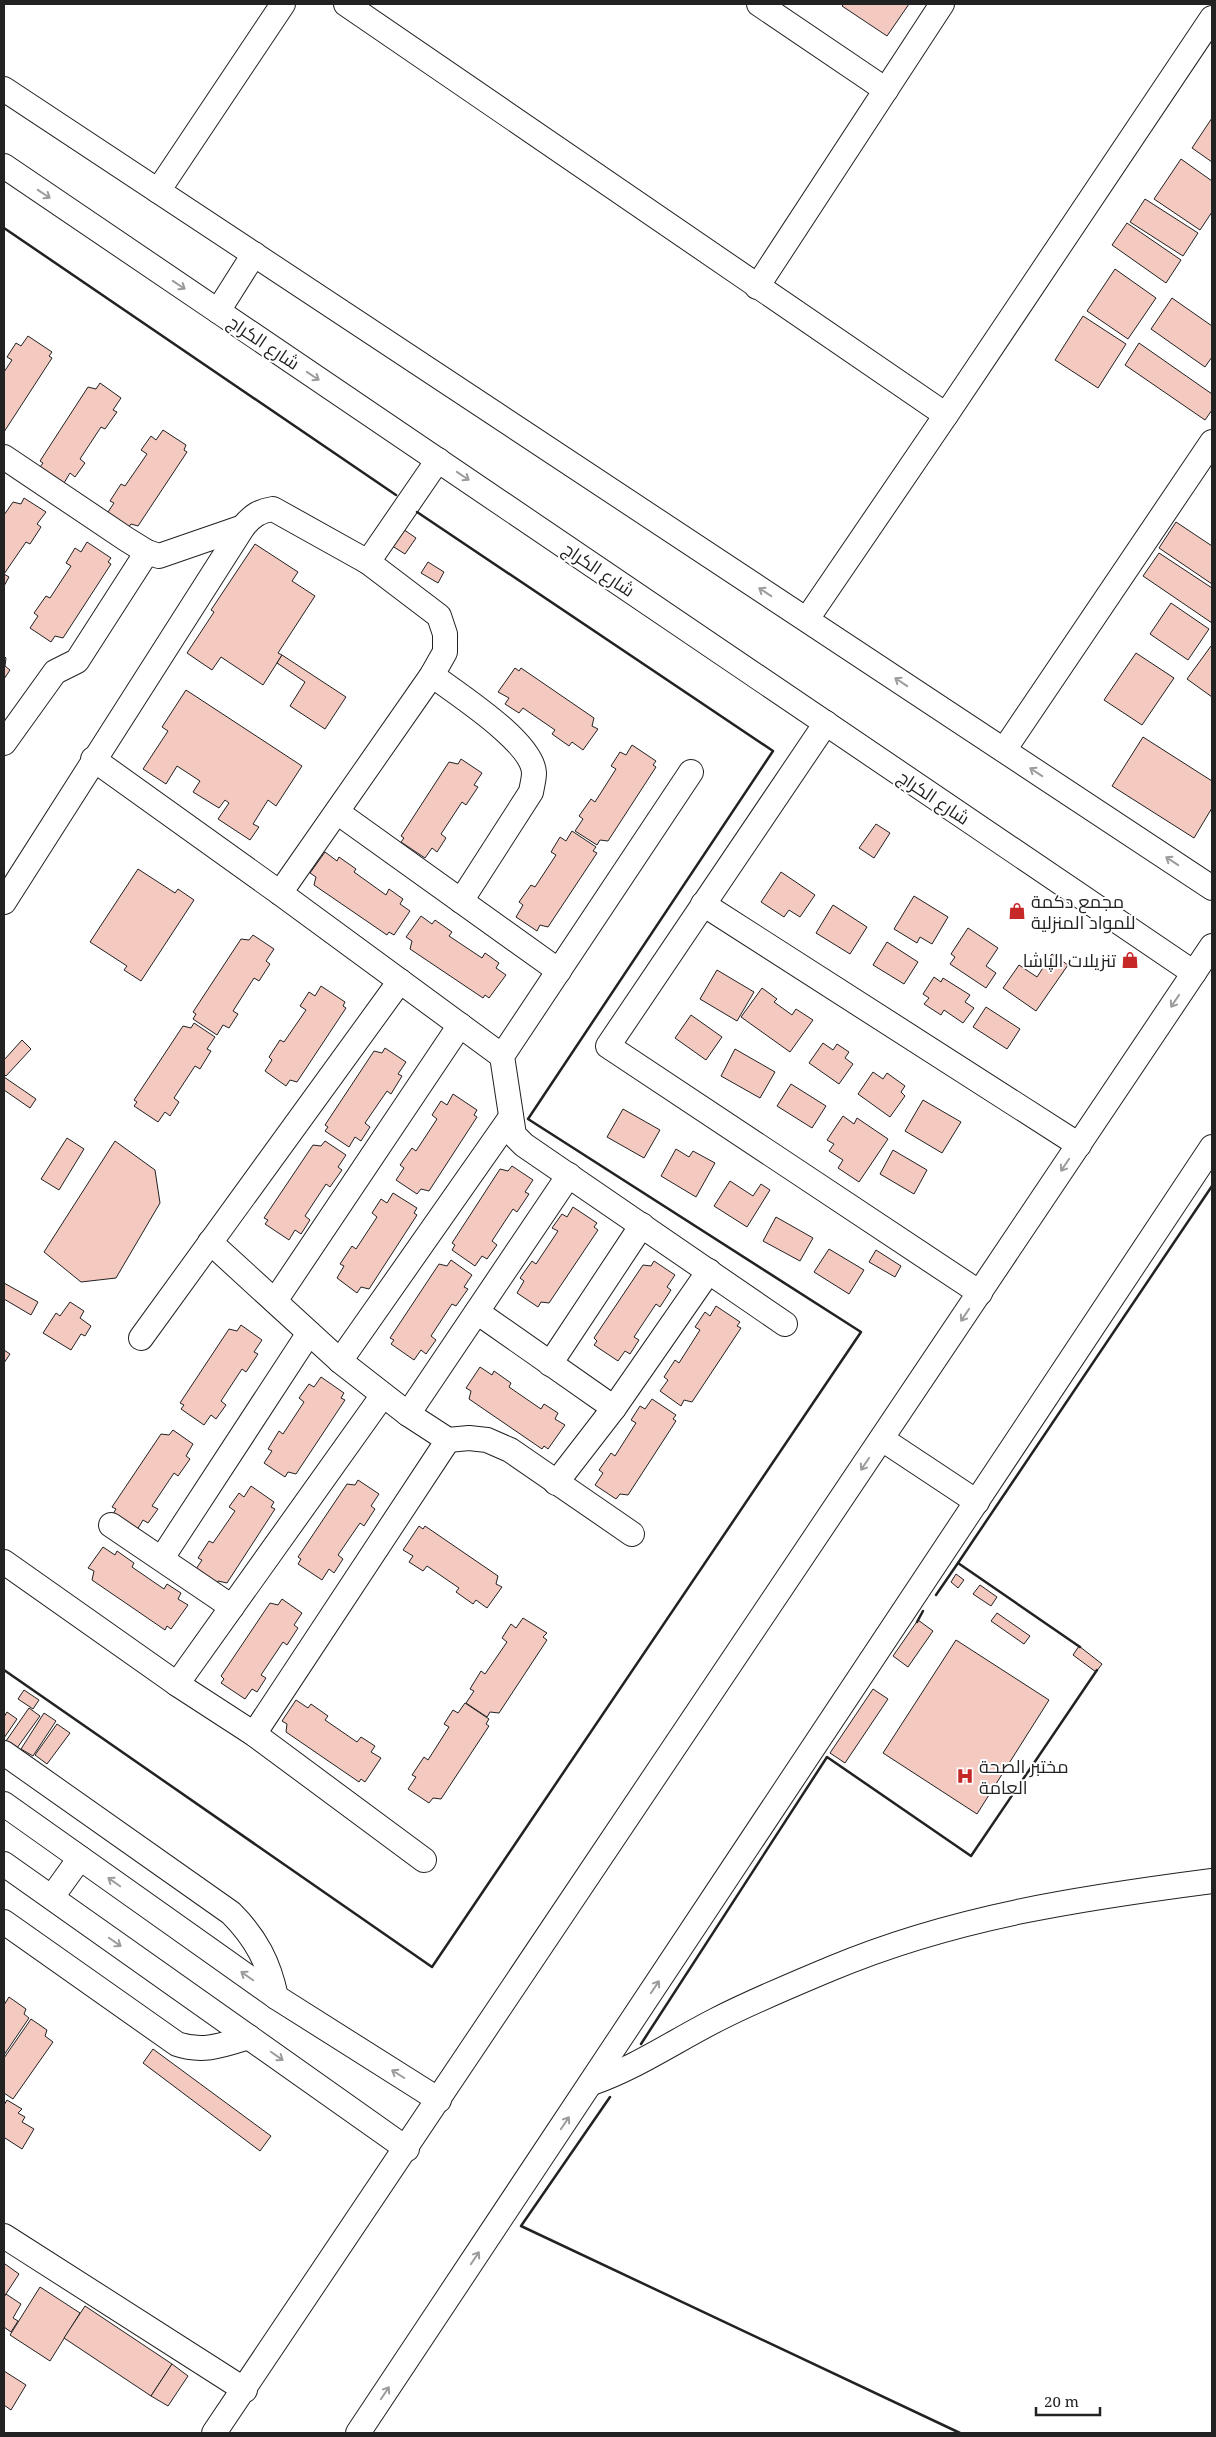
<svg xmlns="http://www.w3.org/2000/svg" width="1216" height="2437" font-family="'Noto Serif',Cairo,serif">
<rect width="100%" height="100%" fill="#fff"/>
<!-- building -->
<g fill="#f3c9c0" stroke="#222">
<path d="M844,4H909L887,36L842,6Z"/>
<path d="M1212,118V162L1192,148Z"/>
<path d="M1181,159L1212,181V212L1200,230L1154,199Z"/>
<path d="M1145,199L1198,233L1183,256L1130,222Z"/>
<path d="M1127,223L1181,260L1166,283L1112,245Z"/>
<path d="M1115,269L1156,298L1128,339L1087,311Z"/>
<path d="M1172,298L1212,326V357L1205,367L1151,329Z"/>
<path d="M1083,316L1126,344L1098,388L1055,360Z"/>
<path d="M28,336L52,352L49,356L52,358L4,432V372L12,360L7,357L16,343L21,346Z"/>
<path d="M1139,343L1212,394V410L1205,420L1125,365Z"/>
<path d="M100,383L121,398L113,410L117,412L105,429L101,427L80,459L85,463L75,477L70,473L64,483L40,467L43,463L40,461L88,387L96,389Z"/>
<path d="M163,430L186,445L184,450L187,452L138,526L131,524L127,529L106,515L114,503L110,501L121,484L125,486L147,454L141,450L151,436L156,440Z"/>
<path d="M24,498L46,512L37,524L41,527L30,544L26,542L4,574L9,577L4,586V515L13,502L21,504Z"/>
<path d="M1176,522L1212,546V584L1159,548Z"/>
<path d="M400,527L416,538L405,554L389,544Z"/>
<path d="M87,542L111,558L108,562L111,564L63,638L55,636L51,642L30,628L38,616L34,613L46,596L50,598L71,566L66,563L75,548L81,552Z"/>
<path d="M255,544L298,572L292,581L315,596L278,653L282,655L263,685L221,657L212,670L187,653L214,612L211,610Z"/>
<path d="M1159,553L1212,588V623L1143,576Z"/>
<path d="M428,562L444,572L438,583L421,573Z"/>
<path d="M1171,603L1209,629L1188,660L1150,634Z"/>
<path d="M1211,646L1212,647V697L1187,679Z"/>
<path d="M1136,653L1174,678L1142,725L1104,700Z"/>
<path d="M282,655L346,697L325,729L290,706L305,682L277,663Z"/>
<path d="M4,656L6,658L5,666L10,670L4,679Z"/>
<path d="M515,668L519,671L521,668L594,718L592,726L598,729L583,750L572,742L569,746L552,734L555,730L523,708L519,713L505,704L509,698L498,692Z"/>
<path d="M186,690L302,766L276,806L268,800L253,824L259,827L250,840L218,819L229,803L225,800L219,808L193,792L200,781L177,766L166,784L143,769L168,731L162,727Z"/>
<path d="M1143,737L1212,781V808L1194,838L1112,786Z"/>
<path d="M632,745L656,761L653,765L656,767L608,841L600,840L597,845L575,831L583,819L579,816L591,799L595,802L616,769L611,766L620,752L626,755Z"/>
<path d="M461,759L482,773L474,785L478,787L466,805L462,802L441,834L446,838L437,852L432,848L425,858L401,842L404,838L401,836L449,762L458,764Z"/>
<path d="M876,824L890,833L874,858L859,848Z"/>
<path d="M572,831L596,847L593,851L597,853L548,927L540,925L537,931L516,917L523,905L519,902L531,885L535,887L556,855L551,852L560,837L566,841Z"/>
<path d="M325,852L337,861L339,857L356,869L354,872L386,895L389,889L403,899L400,904L410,911L394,935L389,932L387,935L314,885L316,877L310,873Z"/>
<path d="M138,869L175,893L178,889L194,900L141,981L124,970L127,966L90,942Z"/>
<path d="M781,872L815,895L800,917L789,910L784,917L761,902Z"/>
<path d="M914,896L948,917L932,944L920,937L917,943L894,929Z"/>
<path d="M833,905L867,927L850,954L816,933Z"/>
<path d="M421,916L432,924L435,920L452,932L449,936L482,958L485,953L499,963L496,968L506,975L489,998L485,995L483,998L410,949L412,941L406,937Z"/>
<path d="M968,928L998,948L986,966L996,973L986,988L950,964L955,957L951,954Z"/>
<path d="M253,935L274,949L266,961L270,964L259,981L254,978L233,1011L238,1014L229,1028L223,1025L217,1035L193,1019L196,1014L193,1012L241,939L249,940Z"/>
<path d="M887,942L918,962L904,984L873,965Z"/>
<path d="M1052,954L1068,965L1036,1011L1003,988L1019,965L1037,977Z"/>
<path d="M717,970L754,992L737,1021L700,999Z"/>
<path d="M934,977L941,982L943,978L970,995L965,1002L974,1008L963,1023L944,1010L941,1015L924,1004L929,998L923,994Z"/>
<path d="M321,986L345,1002L343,1006L346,1008L297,1082L290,1080L286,1086L265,1071L272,1060L269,1057L280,1040L284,1042L306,1010L300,1006L309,992L315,996Z"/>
<path d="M762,988L777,999L774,1002L792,1015L796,1009L813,1020L790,1052L741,1017Z"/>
<path d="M986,1007L1020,1029L1007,1049L973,1027Z"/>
<path d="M691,1015L722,1037L706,1060L675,1038Z"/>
<path d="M194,1023L215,1037L207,1049L211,1051L200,1069L195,1066L174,1098L179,1102L170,1116L165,1112L158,1122L134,1106L137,1102L134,1100L183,1026L191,1028Z"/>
<path d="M22,1040L31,1049L6,1076L4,1074V1060Z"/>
<path d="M823,1043L833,1050L837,1044L849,1052L845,1058L853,1064L839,1084L809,1063Z"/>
<path d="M385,1048L406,1062L398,1074L402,1076L391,1094L387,1091L365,1123L370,1127L361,1141L355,1137L349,1147L325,1131L328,1127L325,1125L374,1051L382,1053Z"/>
<path d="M735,1049L775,1072L760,1098L721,1076Z"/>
<path d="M873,1072L883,1079L887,1073L905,1086L901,1092L905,1096L890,1117L858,1094Z"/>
<path d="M4,1077L36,1099L30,1108L4,1090Z"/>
<path d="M791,1084L826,1106L812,1128L777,1106Z"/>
<path d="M453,1094L477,1110L474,1115L477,1117L429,1191L421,1189L417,1194L396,1180L404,1168L400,1165L412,1148L416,1151L437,1119L432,1115L441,1101L447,1105Z"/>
<path d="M923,1100L961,1122L942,1153L905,1131Z"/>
<path d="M623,1109L660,1130L644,1158L607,1137Z"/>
<path d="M843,1116L854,1124L857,1118L888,1139L859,1182L838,1168L843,1160L829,1151L834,1144L827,1140Z"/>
<path d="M67,1138L84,1149L59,1190L41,1179Z"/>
<path d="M115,1141L155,1170L160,1203L116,1278L81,1282L44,1252Z"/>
<path d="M325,1141L346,1155L338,1167L342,1170L330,1187L326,1184L305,1216L310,1220L301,1234L295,1230L289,1240L265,1224L268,1220L264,1218L313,1145L321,1146Z"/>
<path d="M676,1149L689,1157L693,1151L715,1163L696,1197L661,1176Z"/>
<path d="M893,1150L927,1170L914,1194L880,1174Z"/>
<path d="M512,1166L533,1180L525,1192L529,1194L517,1212L513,1209L492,1241L497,1245L487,1259L482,1256L475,1266L452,1250L455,1245L452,1243L500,1169L508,1171Z"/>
<path d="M730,1181L753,1196L761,1184L770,1190L747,1227L714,1206Z"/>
<path d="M393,1193L417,1208L414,1213L417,1215L369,1289L361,1287L357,1293L337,1278L344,1266L340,1264L352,1246L356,1249L377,1217L372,1213L381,1199L387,1203Z"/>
<path d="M573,1207L597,1223L594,1227L598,1230L549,1303L541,1302L538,1307L517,1293L524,1281L520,1278L532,1261L536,1264L558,1231L552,1228L562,1214L567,1217Z"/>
<path d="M776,1217L813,1238L800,1261L763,1241Z"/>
<path d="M829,1249L864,1270L849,1294L814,1272Z"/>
<path d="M876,1250L901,1266L895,1277L869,1262Z"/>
<path d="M451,1260L472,1275L464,1287L468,1289L456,1306L452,1304L431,1336L436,1340L426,1354L421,1350L414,1360L391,1344L394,1340L390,1338L439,1264L447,1266Z"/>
<path d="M654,1261L675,1275L667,1287L671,1290L660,1307L656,1304L634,1337L639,1340L630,1354L625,1351L618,1361L594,1345L597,1341L594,1338L643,1265L651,1266Z"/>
<path d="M4,1283L38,1302L31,1315L4,1299Z"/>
<path d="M70,1302L84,1311L80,1318L91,1326L85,1336L81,1334L71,1350L43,1333L56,1313L60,1316Z"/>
<path d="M716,1306L740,1322L737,1326L741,1328L692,1402L684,1400L681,1406L660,1391L668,1380L664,1377L675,1360L679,1363L700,1330L695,1327L705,1312L710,1316Z"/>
<path d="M241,1325L262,1340L254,1352L258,1354L246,1372L242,1369L221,1401L226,1405L216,1419L211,1415L204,1425L181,1409L184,1405L180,1403L229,1329L237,1331Z"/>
<path d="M4,1350L10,1354L4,1363Z"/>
<path d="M480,1367L492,1375L494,1371L511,1383L509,1387L541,1409L544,1404L558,1413L555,1419L565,1425L548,1449L544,1446L542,1449L469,1399L471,1391L466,1388Z"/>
<path d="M321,1377L344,1393L341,1398L345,1400L296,1474L288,1472L285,1477L264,1463L272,1451L268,1449L279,1431L283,1434L304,1402L299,1398L309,1384L314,1387Z"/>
<path d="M652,1399L676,1415L673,1419L676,1421L628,1495L620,1494L616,1499L595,1485L603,1473L599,1470L611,1453L615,1456L636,1423L631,1420L640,1406L645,1409Z"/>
<path d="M173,1430L193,1444L186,1456L190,1459L178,1476L174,1473L152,1506L158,1509L148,1523L143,1520L137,1530L113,1514L116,1509L112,1507L161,1434L169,1435Z"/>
<path d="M358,1480L379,1494L371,1506L375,1509L364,1526L360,1523L338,1555L343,1559L334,1573L329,1569L322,1580L298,1564L301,1559L298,1557L347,1484L355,1485Z"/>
<path d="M251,1486L274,1502L271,1507L275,1509L227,1583L218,1581L215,1586L194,1572L202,1560L198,1558L209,1541L213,1543L235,1511L229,1507L239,1493L244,1497Z"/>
<path d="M419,1526L423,1529L425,1526L498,1576L496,1584L502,1587L487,1608L476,1600L473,1604L456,1592L459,1588L427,1566L423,1571L409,1562L413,1556L403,1550Z"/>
<path d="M103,1547L115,1555L117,1551L134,1563L132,1567L164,1589L167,1584L181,1593L178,1599L188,1605L171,1629L167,1626L165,1630L92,1580L94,1571L88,1568Z"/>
<path d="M956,1574L964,1580L958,1588L951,1582Z"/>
<path d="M980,1585L997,1597L991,1606L973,1594Z"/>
<path d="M282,1599L302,1613L294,1625L298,1628L287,1645L283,1642L261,1675L266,1678L257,1692L252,1689L245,1699L221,1683L224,1679L221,1676L270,1603L278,1605Z"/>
<path d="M997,1613L1030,1636L1024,1644L991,1621Z"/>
<path d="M523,1618L547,1633L543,1637L547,1640L499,1713L490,1712L487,1717L466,1703L474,1691L470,1689L481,1671L485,1674L507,1642L502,1638L511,1624L516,1628Z"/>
<path d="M918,1620L933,1631L908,1667L893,1656Z"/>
<path d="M956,1640L1049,1700L977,1814L883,1753Z"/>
<path d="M1079,1646L1102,1664L1096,1672L1073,1655Z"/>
<path d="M873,1689L888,1699L845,1763L830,1753Z"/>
<path d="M24,1690L39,1700L33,1709L18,1699Z"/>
<path d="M296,1700L308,1708L311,1704L328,1716L325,1720L357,1742L361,1737L375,1746L371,1752L381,1758L365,1782L361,1779L359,1782L286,1732L287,1724L282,1721Z"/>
<path d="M465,1703L489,1719L486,1724L489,1726L441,1799L433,1798L429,1803L408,1789L416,1777L412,1775L424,1757L428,1760L449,1727L444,1724L453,1710L458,1713Z"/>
<path d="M29,1708L40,1716L17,1748L6,1741Z"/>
<path d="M7,1712L17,1719L4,1738V1717Z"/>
<path d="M44,1713L56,1721L33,1756L21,1749Z"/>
<path d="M57,1724L70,1733L47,1764L35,1755Z"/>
<path d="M9,1997L26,2009L24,2014L29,2018L4,2055V2005Z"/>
<path d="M31,2019L47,2030L45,2036L53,2042L13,2099L4,2093V2058Z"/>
<path d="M153,2049L271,2136L260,2151L143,2063Z"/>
<path d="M7,2100L22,2109L18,2113L25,2117L22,2122L34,2129L22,2149L5,2138L4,2141V2105Z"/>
<path d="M5,2264L19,2274L4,2297V2267Z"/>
<path d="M40,2287L80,2313L50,2361L10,2335Z"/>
<path d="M6,2294L21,2304L13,2318L18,2321L11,2332L4,2327V2297Z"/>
<path d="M85,2306L172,2364L151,2396L64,2338Z"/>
<path d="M172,2364L188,2376L168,2406L151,2396Z"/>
<path d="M4,2371L26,2385L11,2410L4,2405Z"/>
</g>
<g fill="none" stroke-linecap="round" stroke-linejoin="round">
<!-- minor casing -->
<g stroke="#222" stroke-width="26">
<g id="minor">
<path d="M346,4L946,415L1212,18"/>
<path d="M759,4L886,90"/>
<path d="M4,89L1212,888"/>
<path d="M4,166L1194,973"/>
<path d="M158,191L283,4"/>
<path d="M757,287L942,4"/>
<path d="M218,311L254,254"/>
<path d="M4,457L126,539L147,552L159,556L243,527"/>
<path d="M368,562L438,460"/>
<path d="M807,619L946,415"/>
<path d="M432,675C457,694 533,742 534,773C534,779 532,786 531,792L461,901"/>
<path d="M826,723L608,1046L980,1293"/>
<path d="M4,743L55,672L77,661L147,552"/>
<path d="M1004,750L1212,442"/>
<path d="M93,759L280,893L502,1056"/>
<path d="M691,772L502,1056L514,1135L524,1145L785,1324"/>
<path d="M337,812L559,971"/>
<path d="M4,902L243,527C252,516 259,511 273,509L368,562L439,616L445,634V652L432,675L280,893"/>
<path d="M703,904L1079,1145"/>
<path d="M210,1242L340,1361L408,1414L448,1440L469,1438L487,1440L510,1450L632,1534"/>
<path d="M275,1301L460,1025"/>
<path d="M477,1312L614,1408"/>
<path d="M141,1338L400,981"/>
<path d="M340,1361L511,1117"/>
<path d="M550,1364L642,1225"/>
<path d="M408,1414L569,1175"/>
<path d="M882,1439L977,1502"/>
<path d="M556,1483L614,1408L709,1271"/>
<path d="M111,1525L232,1607"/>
<path d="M162,1558L309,1333"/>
<path d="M4,1562L177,1684L254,1734L424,1860"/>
<path d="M177,1684L383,1395"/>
<path d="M254,1734L448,1440"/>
<path d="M4,1753L231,1913C256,1938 269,1963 276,1997"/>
<path d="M4,1804L276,1997L439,2100"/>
<path d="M4,1864L407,2149"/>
<path d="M52,1897L80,1858"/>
<path d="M4,1922L177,2044C203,2053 223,2045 249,2037"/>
<path d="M592,2083C637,2067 673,2042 716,2020C753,2001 792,1985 830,1969C953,1917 1081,1898 1212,1881"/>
<path d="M4,2236L245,2390"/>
<path d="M214,2433L1212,946"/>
<path d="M358,2433L1212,1147"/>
</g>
</g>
<!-- minor -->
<use href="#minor" stroke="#fff" stroke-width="24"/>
<!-- wall -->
<g stroke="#222" stroke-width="2.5">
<path d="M4,228L396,495"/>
<path d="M936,1595L958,1563"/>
<path d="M917,1622L923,1611"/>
<path d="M1080,1647L958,1563L1212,1186"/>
<path d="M4,1670L432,1967L861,1332L528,1119L773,751L417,512"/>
<path d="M641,2044L827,1757L971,1856L1097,1670"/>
<path d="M610,2097L521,2226L960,2433"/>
</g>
</g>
<!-- one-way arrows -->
<defs><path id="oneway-shaft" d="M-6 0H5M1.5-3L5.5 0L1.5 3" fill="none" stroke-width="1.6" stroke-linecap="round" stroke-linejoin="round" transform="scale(1.25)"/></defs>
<g stroke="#9c9c9c">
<use href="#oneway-shaft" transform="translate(44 194) rotate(34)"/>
<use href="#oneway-shaft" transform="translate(179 285) rotate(34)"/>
<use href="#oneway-shaft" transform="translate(313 376) rotate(34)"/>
<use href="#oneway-shaft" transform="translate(463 476) rotate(34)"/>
<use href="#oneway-shaft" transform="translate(765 592) rotate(-147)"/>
<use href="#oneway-shaft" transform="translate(901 682) rotate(-146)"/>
<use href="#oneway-shaft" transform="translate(1036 772) rotate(-147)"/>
<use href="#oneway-shaft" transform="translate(1172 861) rotate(-147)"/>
<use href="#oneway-shaft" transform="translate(1175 1001) rotate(124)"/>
<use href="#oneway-shaft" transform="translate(1065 1165) rotate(124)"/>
<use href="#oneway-shaft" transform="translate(965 1315) rotate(124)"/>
<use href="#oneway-shaft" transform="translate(865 1464) rotate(124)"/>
<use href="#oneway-shaft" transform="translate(114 1882) rotate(-145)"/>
<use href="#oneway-shaft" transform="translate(115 1942) rotate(35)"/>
<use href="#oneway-shaft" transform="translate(247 1976) rotate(-145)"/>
<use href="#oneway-shaft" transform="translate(655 1987) rotate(-56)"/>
<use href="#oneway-shaft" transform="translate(277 2056) rotate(35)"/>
<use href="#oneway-shaft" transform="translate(398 2074) rotate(-148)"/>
<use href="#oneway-shaft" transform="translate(565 2123) rotate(-56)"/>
<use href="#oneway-shaft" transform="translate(475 2258) rotate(-56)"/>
<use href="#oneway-shaft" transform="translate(385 2393) rotate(-56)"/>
</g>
<!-- icons -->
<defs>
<g id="shop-bare" transform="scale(1.35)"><path d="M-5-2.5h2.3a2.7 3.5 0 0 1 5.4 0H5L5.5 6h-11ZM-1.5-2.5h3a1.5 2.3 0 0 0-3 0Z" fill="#c62828" stroke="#fff" stroke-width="2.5" paint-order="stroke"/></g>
<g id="hospital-bare" transform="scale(1.35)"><path d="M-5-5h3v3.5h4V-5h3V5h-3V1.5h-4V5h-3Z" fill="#c62828" stroke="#fff" stroke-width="2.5" paint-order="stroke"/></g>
</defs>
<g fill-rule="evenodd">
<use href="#shop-bare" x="1017" y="911"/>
<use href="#shop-bare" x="1130" y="960"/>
<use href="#hospital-bare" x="965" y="1776"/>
</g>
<g text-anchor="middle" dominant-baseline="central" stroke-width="4" stroke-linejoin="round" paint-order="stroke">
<!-- street labels -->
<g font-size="18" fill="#222" stroke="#fff">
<text transform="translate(264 342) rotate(34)">شارع الكراج</text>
<text transform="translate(599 569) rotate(34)">شارع الكراج</text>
<text transform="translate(934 797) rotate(34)">شارع الكراج</text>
</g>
<!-- poi labels -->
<g font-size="18" fill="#222" stroke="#fff" text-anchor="start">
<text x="1031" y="901">مجمع دكمة<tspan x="1031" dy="21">للمواد المنزلية</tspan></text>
<text x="1116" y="960" text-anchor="end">تنزيلات الپاشا</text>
<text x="979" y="1766">مختبر الصحة<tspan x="979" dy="21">العامة</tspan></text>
</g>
</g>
<!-- border -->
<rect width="1216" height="2437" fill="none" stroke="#222222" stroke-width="10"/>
<!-- scale -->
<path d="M1036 2407v8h64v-8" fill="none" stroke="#222222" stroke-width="2.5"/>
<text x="1044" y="2407" font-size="15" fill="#222222" stroke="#ffffff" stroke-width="4" paint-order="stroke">20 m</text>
</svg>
